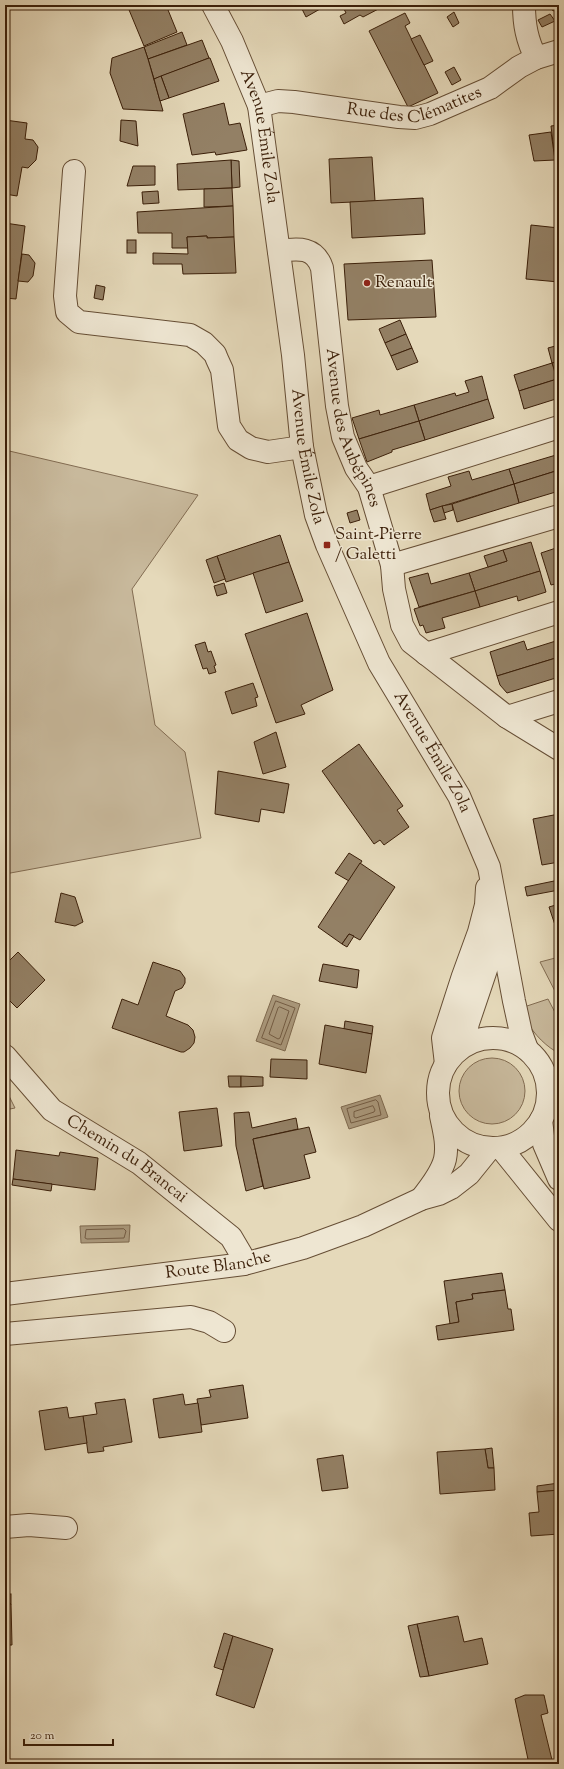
<svg xmlns="http://www.w3.org/2000/svg" width="564" height="1769" font-family="'Sorts Mill Goudy',serif">
<rect width="100%" height="100%" fill="#e5d9ba"/>
<filter id="stains"><feTurbulence type="fractalNoise" baseFrequency=".005" numOctaves="4"/><feColorMatrix values="0 0 0 0 .2 0 0 0 0 .09 0 0 0 0 .02 0 0 0 .5 -.17"/></filter>
<radialGradient id="worn" r=".72"><stop offset=".6" stop-color="#630" stop-opacity="0"/><stop offset="1" stop-color="#630" stop-opacity=".3"/></radialGradient>
<!-- green -->
<g fill="#c8b99c" stroke="#826c52">
<path d="M5,450L198,495L132,589L155,725L185,752L201,838L5,874Z"/>
<path d="M559,957V999L540,962Z"/>
<path d="M548,999L559,1020V1053C549,1049 532,1033 528,1022C525,1018 525,1012 524,1007Z"/>
<circle cx="492" cy="1091" r="33"/>
<path d="M5,1088L15,1108L5,1110Z"/>
</g>
<!-- water -->
<g fill="#ab9a7e" stroke="#7e694f">
<path d="M273,995L300,1004L285,1051L256,1041Z"/>
<path d="M380,1095L388,1117L349,1129L341,1107Z"/>
<path d="M130,1225L129,1242L81,1243L80,1226Z"/>
</g>
<g fill="none" stroke-linecap="round" stroke-linejoin="round">
<!-- shore -->
<g stroke="#735c44" stroke-width="1">
<path d="M276,1001L295,1008L281,1045L262,1038Z"/>
<path d="M280,1007L289,1011L280,1038L278,1039L269,1034L278,1008Z"/>
<path d="M376,1100L378,1102L381,1115L351,1123L347,1109Z"/>
<path d="M373,1106L375,1110L374,1112L356,1118L354,1117V1112Z"/>
<path d="M124,1229L126,1231L124,1238L87,1239L85,1238L86,1230Z"/>
</g>
</g>
<!-- building -->
<g fill="#938065" stroke="#3b1f09">
<path d="M127,5H166L177,32L144,46Z"/>
<path d="M300,5H317L320,9L306,17Z"/>
<path d="M342,5H386L363,17L360,15L344,24L340,16L346,13Z"/>
<path d="M550,5H559V8L553,11Z"/>
<path d="M454,12L459,23L453,27L447,17Z"/>
<path d="M405,13L410,23L405,26L438,93L408,107L369,31Z"/>
<path d="M550,14L555,21L542,27L538,20Z"/>
<path d="M182,32L187,45L148,59L144,47Z"/>
<path d="M420,35L433,61L424,65L411,39Z"/>
<path d="M202,40L209,58L154,79L148,59Z"/>
<path d="M144,47L148,59L163,111L123,109L110,73L112,58Z"/>
<path d="M209,58H210L219,81L169,98L161,76Z"/>
<path d="M454,67L461,80L452,85L445,72Z"/>
<path d="M161,76L169,98L160,101L154,79Z"/>
<path d="M224,103L229,125L240,123L247,150L216,155L215,152L192,155L183,114Z"/>
<path d="M5,120L27,123L25,139L33,140L38,147L36,160L28,168L22,167L17,196L5,194Z"/>
<path d="M121,120L136,121L138,146L120,141Z"/>
<path d="M559,125V151L554,152L551,126Z"/>
<path d="M551,132L555,160L534,161L529,135Z"/>
<path d="M372,157L375,201L331,203L329,159Z"/>
<path d="M231,160L239,161L240,187L232,188Z"/>
<path d="M231,160L232,188L178,190L177,164Z"/>
<path d="M133,166H155V185L127,186Z"/>
<path d="M232,188L233,206L204,207V189Z"/>
<path d="M158,191L159,203L143,204L142,192Z"/>
<path d="M423,198L425,234L352,238L350,202Z"/>
<path d="M233,206L234,237L207,238V236L187,237L188,248H172V233H138L137,212Z"/>
<path d="M5,223L25,226L16,299L5,298Z"/>
<path d="M531,225L559,228V282L526,279Z"/>
<path d="M207,236V238L234,237L236,273L183,274L182,264H153V253L188,254L187,237Z"/>
<rect x="127" y="240" width="9" height="13"/>
<path d="M22,254L29,255L35,263L33,276L28,282L18,281Z"/>
<path d="M432,260L436,317L348,320L344,264Z"/>
<path d="M96,285L105,287L103,300L94,298Z"/>
<path d="M400,320L406,334L385,343L379,329Z"/>
<path d="M406,334L412,348L391,356L385,343Z"/>
<path d="M559,345V361L552,363L548,348Z"/>
<path d="M412,348L418,362L397,370L391,356Z"/>
<path d="M559,361V388L552,363Z"/>
<path d="M552,363L557,379L519,391L514,375Z"/>
<path d="M482,376L488,399L419,421L414,405L455,393L456,396L469,392L465,381Z"/>
<path d="M557,379L559,388V398L524,409L519,391Z"/>
<path d="M488,399L494,418L425,440L419,421Z"/>
<path d="M414,405L419,421L359,439L352,418L379,410L380,415Z"/>
<path d="M419,421L425,440L392,450V452L367,462L359,439Z"/>
<path d="M556,455L559,463V470L514,484L509,469Z"/>
<path d="M509,469L514,484L430,510L426,494L451,486L448,477L469,471L472,480Z"/>
<path d="M559,470V491L519,503L514,484Z"/>
<path d="M514,484L519,503L457,522L452,504Z"/>
<path d="M452,504L453,510L444,513L442,506Z"/>
<path d="M442,506L446,519L434,522L430,510Z"/>
<path d="M357,510L360,520L350,523L347,513Z"/>
<path d="M280,535L289,562L226,582L217,556Z"/>
<path d="M531,542L540,571L475,591L469,573L507,561L503,550Z"/>
<path d="M559,547V583L551,585L541,553Z"/>
<path d="M503,550L507,561L488,567L484,556Z"/>
<path d="M217,556L225,579L214,583L206,560Z"/>
<path d="M289,562L303,601L266,613L253,573Z"/>
<path d="M540,571L546,592L518,601L517,596L480,607L475,591Z"/>
<path d="M428,573L431,584L469,573L475,591L419,607L409,578Z"/>
<path d="M224,583L227,593L217,596L214,586Z"/>
<path d="M475,591L480,607L442,618L445,628L426,633L423,625L420,626L414,609Z"/>
<path d="M307,613L333,690L301,705L305,714L276,723L245,634Z"/>
<path d="M559,640V657L497,676L490,652L524,641L527,650Z"/>
<path d="M205,642L208,652L211,651L216,665L214,666L216,672L209,674L207,668L203,669L195,645Z"/>
<path d="M559,657V677L507,693L500,685L497,676Z"/>
<path d="M253,683L258,697L255,698L257,706L232,714L225,692Z"/>
<path d="M276,732L286,767L263,774L254,742Z"/>
<path d="M359,744L403,806L397,810L409,827L384,845L380,840L374,844L322,771Z"/>
<path d="M218,771L289,784L284,813L261,809L259,822L215,814Z"/>
<path d="M559,814V862L542,865L533,819Z"/>
<path d="M349,853L362,861L349,881L335,873Z"/>
<path d="M360,863L395,887L360,940L349,934L342,944L318,927Z"/>
<path d="M559,880V890L527,896L525,887Z"/>
<path d="M61,893L75,897L83,922L75,926L55,922Z"/>
<path d="M559,904V937L549,907Z"/>
<path d="M349,934L354,936L347,947L342,944Z"/>
<path d="M18,952L45,980L17,1008L5,996V965Z"/>
<path d="M153,962L180,971L185,978V983L182,988L175,991L166,1016L188,1025L193,1030L195,1037L194,1043L190,1048L184,1052H181L112,1028L122,999L138,1005Z"/>
<path d="M323,964L359,970L357,988L319,981Z"/>
<path d="M345,1021L373,1026L372,1034L344,1029Z"/>
<path d="M325,1025L372,1034L366,1073L319,1064Z"/>
<path d="M271,1059L307,1060V1079L270,1077Z"/>
<path d="M228,1076H241V1087H229Z"/>
<path d="M241,1076L263,1077V1086L241,1087Z"/>
<path d="M217,1108L222,1146L184,1151L179,1112Z"/>
<path d="M249,1112L252,1128L296,1118L298,1129L253,1139L263,1186L246,1191L236,1146L234,1113Z"/>
<path d="M309,1127L316,1152L304,1155L310,1178L264,1189L253,1139Z"/>
<path d="M16,1150L59,1156L60,1152L98,1158L95,1190L13,1179Z"/>
<path d="M13,1179L52,1184L51,1191L12,1185Z"/>
<path d="M502,1273L505,1290L472,1294L473,1299L456,1302L459,1322L450,1324L444,1281Z"/>
<path d="M505,1290L508,1309H511L514,1330L438,1340L436,1326L459,1322L456,1302L473,1299L472,1294Z"/>
<path d="M243,1385L248,1418L201,1425L197,1399L211,1397L209,1390Z"/>
<path d="M183,1394L185,1405L198,1403L202,1432L159,1438L153,1399Z"/>
<path d="M125,1399L132,1442L103,1447L104,1451L88,1453L83,1416L97,1414L95,1403Z"/>
<path d="M67,1407L69,1418L83,1416L87,1443L45,1450L39,1411Z"/>
<path d="M492,1448L494,1468H488L485,1449Z"/>
<path d="M485,1449L488,1468H494L495,1490L440,1494L437,1452Z"/>
<path d="M343,1455L348,1488L322,1491L317,1459Z"/>
<path d="M559,1483V1490L537,1492V1486Z"/>
<path d="M559,1485V1534L531,1536L529,1513L539,1512L537,1492L559,1490Z"/>
<rect x="5" y="1594" width="6" height="10"/>
<path d="M5,1604H11L12,1645H5Z"/>
<path d="M458,1616L464,1642L482,1638L488,1664L429,1676L417,1624Z"/>
<path d="M417,1624L429,1676L420,1677L408,1626Z"/>
<path d="M224,1633L233,1636L223,1670L214,1667Z"/>
<path d="M233,1636L273,1649L254,1708L216,1695Z"/>
<path d="M525,1695H544L548,1713L541,1715L553,1764H529L515,1699Z"/>
</g>
<g fill="none" stroke-linecap="round" stroke-linejoin="round">
<!-- minor casing -->
<g stroke="#664e35" stroke-width="24">
<g id="minor">
<path id="s1" d="M213,5L232,41L259,106L293,355L302,447L316,515L327,545L379,663L459,796L489,867L514,1001L521,1033L527,1049"/>
<path d="M524,5C524,25 527,40 536,58"/>
<path id="s2" d="M259,106L278,101L294,102L399,117L415,118L430,114L490,88L519,67L536,58L559,51"/>
<path d="M74,171L65,296L67,312L79,322L190,335L204,343L215,354L217,359L222,370L229,426L238,440L251,448L268,452L302,447"/>
<path id="s3" d="M279,251C299,248 315,247 322,268L337,406L343,437L356,468L369,487L392,565L394,589L402,625L411,642L507,717L559,749"/>
<path d="M369,487L559,427"/>
<path d="M392,565L559,516"/>
<path d="M426,654L559,612"/>
<path d="M507,717L559,701"/>
<circle cx="493" cy="1093" r="55"/>
<path d="M463,1046L468,1023L500,928"/>
<path id="s4" d="M5,1056L52,1110L139,1163L231,1237L241,1254L244,1264"/>
<path d="M446,1064L443,1038L463,976L479,932L486,905L487,888"/>
<path d="M541,1120L544,1144L559,1179"/>
<path d="M501,1148L559,1220"/>
<path d="M421,1199C429,1189 442,1172 445,1159C448,1145 444,1130 441,1116"/>
<path id="s5" d="M5,1294L244,1264L303,1248L363,1226L421,1199L439,1194L451,1188L469,1174L490,1148"/>
<path d="M5,1334L191,1317L209,1322L224,1331"/>
<path d="M5,1527L29,1525L66,1528"/>
</g>
</g>
<!-- minor -->
<use href="#minor" stroke="#eee6d2" stroke-width="22"/>
</g>
<!-- markers -->
<g fill="#8f2418" stroke="#eee6d2" stroke-width="1.5">
<circle cx="367" cy="283" r="4"/>
<rect x="323" y="541" width="8" height="8" rx="2"/>
</g>
<g text-anchor="middle" dominant-baseline="central" stroke-width="3" stroke-linejoin="round" paint-order="stroke">
<!-- street labels -->
<g font-size="17" fill="#3b1f09" stroke="#eee6d2">
<text stroke="none"><textPath href="#s2" startOffset="159">Rue des Clématites</textPath></text>
<text stroke="none"><textPath href="#s1" startOffset="141">Avenue Émile Zola</textPath></text>
<text stroke="none"><textPath href="#s3" startOffset="216">Avenue des Aubépines</textPath></text>
<text stroke="none"><textPath href="#s1" startOffset="465">Avenue Émile Zola</textPath></text>
<text stroke="none"><textPath href="#s1" startOffset="789">Avenue Émile Zola</textPath></text>
<text stroke="none"><textPath href="#s4" startOffset="161">Chemin du Brancai</textPath></text>
<text stroke="none"><textPath href="#s5" startOffset="215">Route Blanche</textPath></text>
</g>
<!-- poi labels -->
<g font-size="17" fill="#3b1f09" stroke="#eee6d2" text-anchor="start">
<text x="375" y="283">Renault</text>
<text x="335" y="535">Saint-Pierre<tspan x="335" dy="20">/ Galetti</tspan></text>
</g>
</g>
<!-- margin -->
<rect width="564" height="1769" fill="none" stroke="#e5d9ba" stroke-width="20"/>
<rect x="6" y="6" width="552" height="1757" fill="none" stroke="#3b1f09" stroke-width="2"/>
<rect x="10" y="10" width="544" height="1749" fill="none" stroke="#3b1f09"/>
<!-- scale -->
<path d="M24 1739v6h89v-6" fill="none" stroke="#3b1f09" stroke-width="2"/>
<text x="30" y="1739" font-size="12" fill="#3b1f09" stroke="#eee6d2" stroke-width="3" paint-order="stroke">20 m</text>
<rect width="100%" height="100%" filter="url(#stains)"/>
<rect width="100%" height="100%" fill="url(#worn)"/>
</svg>
